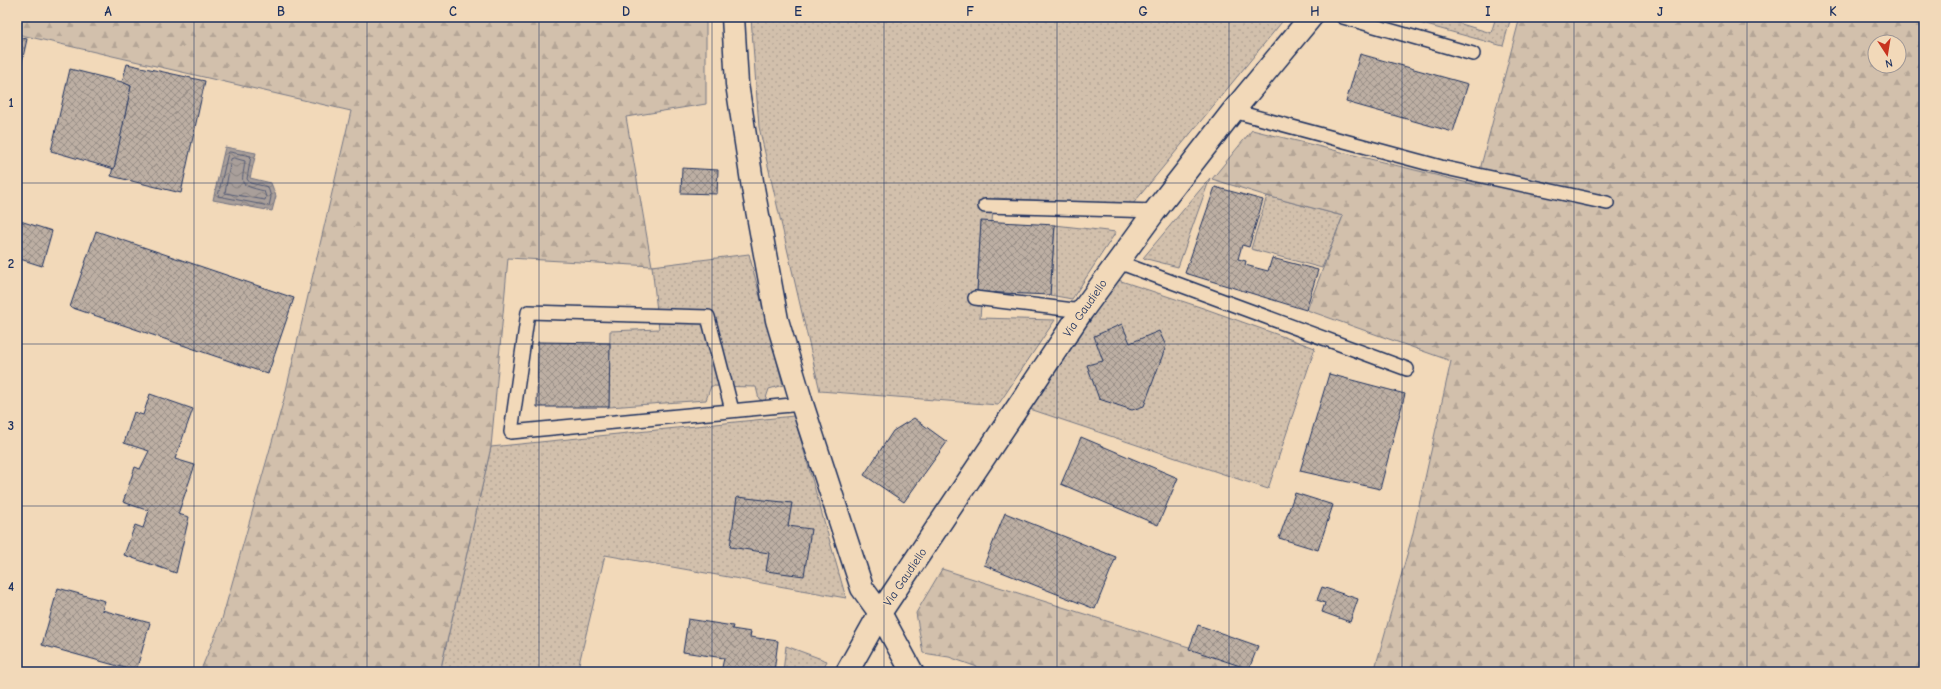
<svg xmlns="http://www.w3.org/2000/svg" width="1941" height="689" font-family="'Comic Neue',sans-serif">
<defs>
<pattern id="green-dots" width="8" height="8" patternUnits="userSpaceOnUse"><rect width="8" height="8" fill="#d2c0ac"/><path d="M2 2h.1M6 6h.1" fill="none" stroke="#b4a596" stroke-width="1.8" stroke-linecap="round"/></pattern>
<pattern id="forest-firs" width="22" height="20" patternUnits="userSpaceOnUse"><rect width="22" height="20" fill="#d2c0ac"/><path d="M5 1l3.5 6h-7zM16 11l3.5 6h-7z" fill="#b4a596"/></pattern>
<pattern id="water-waves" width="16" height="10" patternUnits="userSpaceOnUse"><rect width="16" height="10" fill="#a99f9a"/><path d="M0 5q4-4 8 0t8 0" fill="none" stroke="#898281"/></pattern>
<pattern id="building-cross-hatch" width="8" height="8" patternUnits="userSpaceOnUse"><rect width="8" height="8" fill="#bdafa3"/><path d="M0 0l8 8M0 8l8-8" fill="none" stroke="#998f88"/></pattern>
</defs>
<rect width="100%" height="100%" fill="#f2d9b9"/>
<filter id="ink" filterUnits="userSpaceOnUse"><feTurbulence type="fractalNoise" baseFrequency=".025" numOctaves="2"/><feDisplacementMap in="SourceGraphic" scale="8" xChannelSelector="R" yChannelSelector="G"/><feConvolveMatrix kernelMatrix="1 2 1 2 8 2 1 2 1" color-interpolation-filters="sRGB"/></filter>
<g filter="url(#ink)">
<!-- green -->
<g fill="url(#green-dots)" stroke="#767885">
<path d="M751,17H1286L1132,205L994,198L992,222H981L977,291L982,292L980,318L1055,320L998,405L820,391L759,127Z"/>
<path d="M1397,17H1438L1491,33L1496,17H1511L1503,46Z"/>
<path d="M1210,178L1178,267L1143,258Z"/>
<path d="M1267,196L1343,216L1322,268L1251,249Z"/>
<path d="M1055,225L1116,232L1072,299L1050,295Z"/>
<path d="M749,254L783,385L769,389L765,401L759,399L756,387L711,386L706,400L609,407L610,331L659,329L652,266Z"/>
<path d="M1115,279L1206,309L1315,348L1268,489L1027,408Z"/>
<path d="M794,416L846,598L605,555L577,672H440L491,447Z"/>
<path d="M786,646L827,661L821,672H783Z"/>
</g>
<!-- forest -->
<g fill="url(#forest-firs)" stroke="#767885" fill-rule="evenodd">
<path d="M17,17H706V104L626,117L652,266L508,258L491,447L440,672H200L222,619L284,399L351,111L17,34Z"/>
<path d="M1520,17H1924V672H1374L1412,537L1451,361L1307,310L1343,216L1267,196L1212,179L1252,130L1476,185ZM1875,42H1899V66H1875Z"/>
<path d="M942,569L1268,672H991L949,657L923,653L916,613Z"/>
</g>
<!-- water -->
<path fill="url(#water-waves)" stroke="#707282" d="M225,147L256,153L250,178L271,183L276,196L272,211L213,200Z"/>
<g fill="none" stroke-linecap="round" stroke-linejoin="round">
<!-- shore -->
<g stroke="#545c76" stroke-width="1">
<path d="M230,152L251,156L247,179L250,183L268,187L271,197L269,206L218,196L228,153Z"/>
<path d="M234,158L245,161C242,186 237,184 264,191L266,197L265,200L225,193L231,159Z"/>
</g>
</g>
<!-- building -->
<g fill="url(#building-cross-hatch)" stroke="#1b2f5e">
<path d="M17,37L27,39L21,66L17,65Z"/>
<path d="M1360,54L1468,84L1453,132L1346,102Z"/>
<path d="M127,64L205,81L181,193L111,176L131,86L122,82Z"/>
<path d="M70,69L122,82L131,86L114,169L51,151Z"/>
<path d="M682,168L718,170L717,194L681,193Z"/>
<path d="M1215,187L1263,200L1249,247L1242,245L1238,259L1246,261L1245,265L1268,271L1272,258L1318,270L1306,310L1185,273Z"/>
<path d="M17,220L52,231L42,266L17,258Z"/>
<path d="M981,221L1055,225L1050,295L977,292Z"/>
<path d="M96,231L294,298L268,374L70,307Z"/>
<path d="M1122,324L1130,343L1159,331L1166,346L1144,406L1132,410L1099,399L1087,365L1103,361L1094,336Z"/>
<path d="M538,342L610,343L609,407H537Z"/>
<path d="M1329,374L1405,394L1380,489L1300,471Z"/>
<path d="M150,394L193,409L175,459L195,465L178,514L189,517L176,573L124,555L135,525L143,528L149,511L123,502L135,467L140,469L149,451L124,443L134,412L143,415Z"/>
<path d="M914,418L947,442L904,502L864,475L893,431Z"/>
<path d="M1081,437L1178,478L1158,525L1061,484Z"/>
<path d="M1295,493L1333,505L1318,550L1279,538Z"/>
<path d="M737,497L792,503L788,526L811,529L804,576L766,571L769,553L730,547Z"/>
<path d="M1005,513L1116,557L1095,609L984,565Z"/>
<path d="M1322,587L1358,599L1350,622L1322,612L1325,603L1317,600Z"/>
<path d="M58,588L105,601L102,610L150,623L136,671L42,645Z"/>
<path d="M688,619L733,626L732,629L751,632L750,637L778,641L774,672H721L724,658L683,652Z"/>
<path d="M1198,625L1258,646L1249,669L1189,649Z"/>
</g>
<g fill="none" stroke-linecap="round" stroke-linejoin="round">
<!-- service casing -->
<g stroke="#1b2f5e" stroke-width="16">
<g id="service">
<path d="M1343,17L1473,54"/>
<path d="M1233,111L1441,167L1607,203"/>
<path d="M985,206L1155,211"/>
<path d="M1118,262L1407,369"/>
<path d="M975,298L1082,311"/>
<path d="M732,410L708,317L528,312L511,432L802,404"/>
</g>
</g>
<!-- minor casing -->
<g stroke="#1b2f5e" stroke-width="25">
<g id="minor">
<path d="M733,17L737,84L753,188L777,320L802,404L862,588L880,613L912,672"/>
<path d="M847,672L880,613L1082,311L1155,211L1233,111L1311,17"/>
</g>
</g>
<!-- service -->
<use href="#service" stroke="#f2d9b9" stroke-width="13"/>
<!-- minor -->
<use href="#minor" stroke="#f2d9b9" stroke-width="22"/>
</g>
</g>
<!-- grid -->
<path fill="none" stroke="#1b2f5e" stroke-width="1" stroke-opacity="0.55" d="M194,17V672M367,17V672M539,17V672M712,17V672M884,17V672M1057,17V672M1229,17V672M1402,17V672M1574,17V672M1747,17V672M17,183H1924M17,344H1924M17,506H1924"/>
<g text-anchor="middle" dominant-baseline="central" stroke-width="3" stroke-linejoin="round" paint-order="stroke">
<!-- street labels -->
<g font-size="12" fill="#1b2f5e" stroke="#f2d9b9">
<text transform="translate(1085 308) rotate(-55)">Via Gaudiello</text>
<text transform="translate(905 577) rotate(-56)">Via Gaudiello</text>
</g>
</g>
<!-- margin -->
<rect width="1941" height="689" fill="none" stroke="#f2d9b9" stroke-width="44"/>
<!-- north arrow -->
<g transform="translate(1887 54) rotate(168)"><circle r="19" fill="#f2d9b9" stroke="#9c9595"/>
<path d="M0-3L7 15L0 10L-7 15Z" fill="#c8321e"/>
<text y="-6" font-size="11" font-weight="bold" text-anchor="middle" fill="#1b2f5e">N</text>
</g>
<rect x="22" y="22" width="1897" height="645" fill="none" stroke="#1b2f5e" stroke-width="1.5"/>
<g font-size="13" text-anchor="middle" font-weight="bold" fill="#1b2f5e">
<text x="108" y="16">A</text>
<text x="281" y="16">B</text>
<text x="453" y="16">C</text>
<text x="626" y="16">D</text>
<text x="798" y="16">E</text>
<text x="970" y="16">F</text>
<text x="1143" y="16">G</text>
<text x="1315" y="16">H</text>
<text x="1488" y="16">I</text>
<text x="1660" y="16">J</text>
<text x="1833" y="16">K</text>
<text x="11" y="107">1</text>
<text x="11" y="268">2</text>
<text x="11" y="430">3</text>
<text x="11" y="591">4</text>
</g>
</svg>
